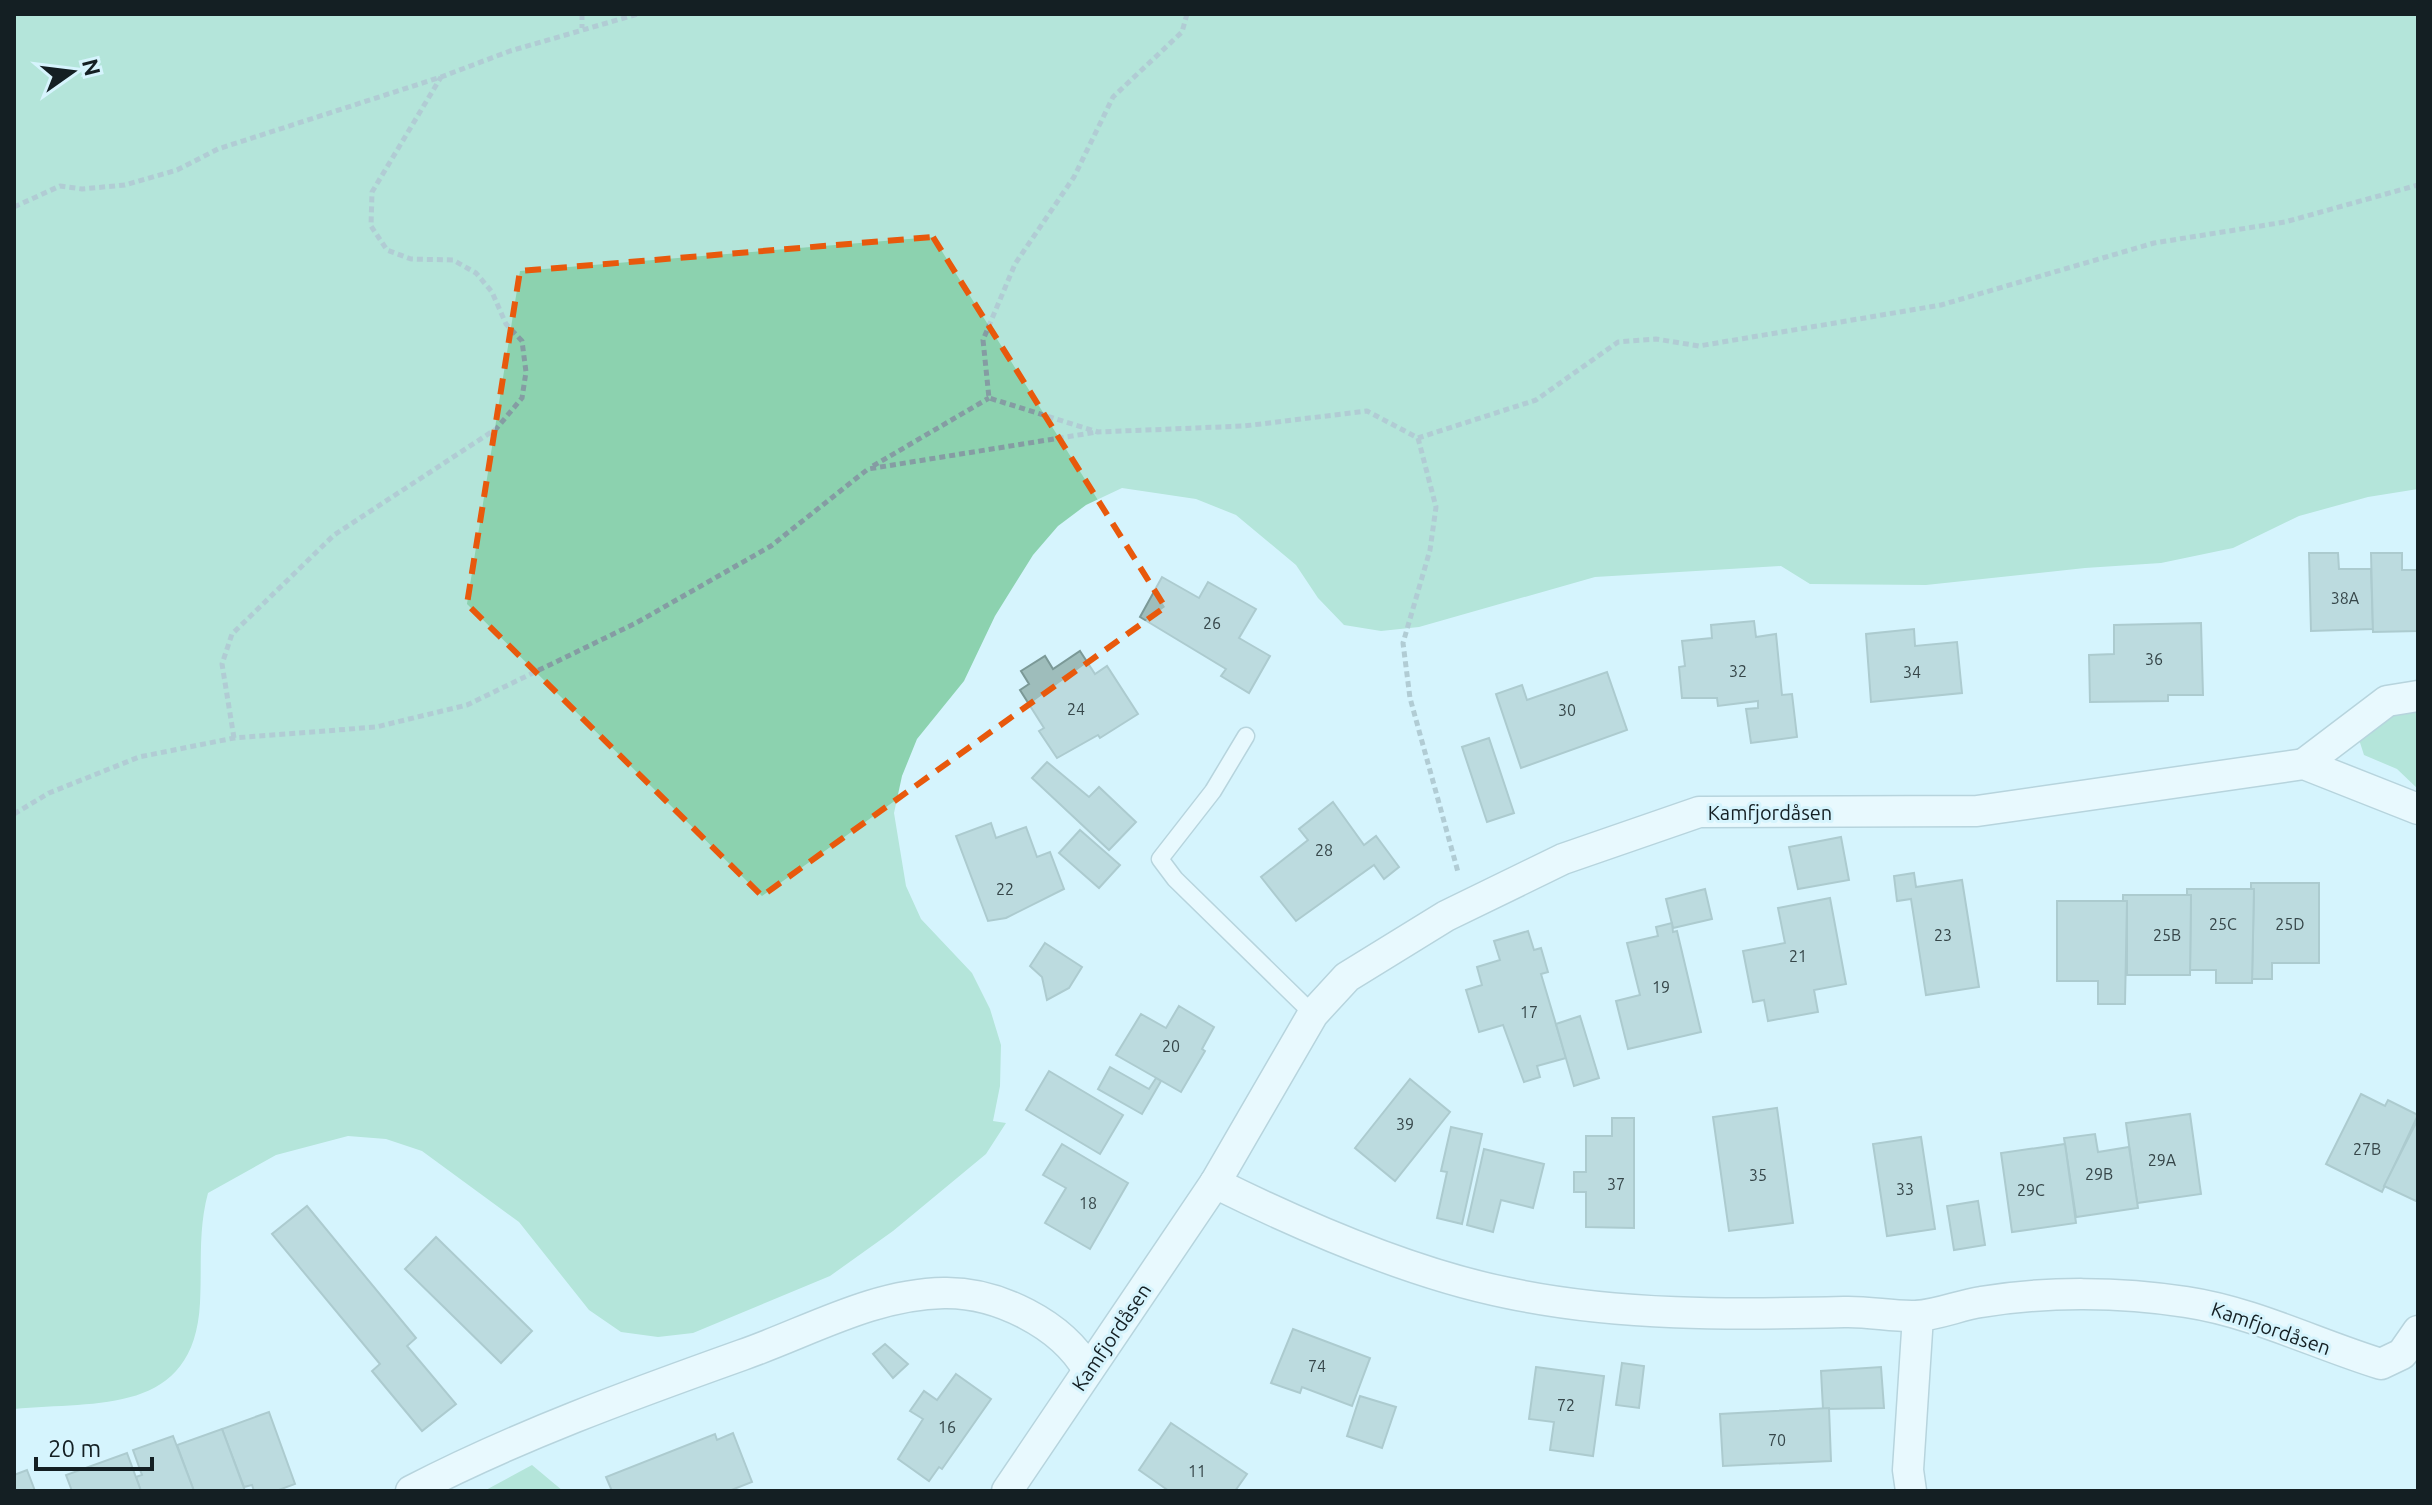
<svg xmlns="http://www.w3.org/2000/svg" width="2432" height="1505" font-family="Ubuntu,sans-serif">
<rect width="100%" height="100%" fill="#d6f4fd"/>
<!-- forest -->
<g fill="#8cd2af">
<path d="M14,14H2418V489L2368,497L2299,516L2233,548L2161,563L2085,568L1926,585L1810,584L1781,566L1595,577L1419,627L1381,631L1344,625L1318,598L1296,565L1236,515L1196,499L1122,488L1086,505L1058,526L1033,555L995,616L964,681L917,739L902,776L894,813L906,886L921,919L972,973L990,1009L1001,1045L1000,1086L993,1121L1006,1123L986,1154L893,1231L830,1276L693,1333L658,1337L621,1332L589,1310L519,1222L422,1151L386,1139L348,1136L276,1155L208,1193C198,1230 202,1264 200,1303C194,1416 98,1401 14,1409Z"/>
<path d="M2418,696V789L2397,769L2364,755L2353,721Z"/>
<path d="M532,1465L563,1491H484Z"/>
</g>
<!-- building -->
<g fill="#9ebdbb" stroke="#7b9997" stroke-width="2">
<path d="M2309,553H2338L2339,569H2371L2373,629L2311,631Z"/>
<path d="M2371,553H2402V570H2418V631L2373,632Z"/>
<path d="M1162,577L1199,598L1208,582L1256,609L1239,638L1270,656L1249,693L1221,676L1226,669L1140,617Z"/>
<path d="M1754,621L1756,637L1776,634L1782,695L1792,694L1797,737L1751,743L1746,709L1758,708V701L1718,706L1717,698H1682L1679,667L1685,666L1682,641L1712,638L1711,625Z"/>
<path d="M2201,623L2203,695H2168V701L2090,702L2089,655L2114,654V625Z"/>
<path d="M1914,629L1915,646L1957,642L1962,693L1871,702L1866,634Z"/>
<path d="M1080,651L1095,674L1107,666L1138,714L1100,738L1098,735L1057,758L1039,731L1044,728L1020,690L1029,684L1021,671L1045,656L1053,669Z"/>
<path d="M1607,672L1627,730L1521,768L1496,694L1522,685L1527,700Z"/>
<path d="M1489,738L1514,813L1487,822L1462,747Z"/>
<path d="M1047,762L1089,797L1099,787L1136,822L1109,850L1032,778Z"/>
<path d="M1333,802L1364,845L1376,836L1399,867L1384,879L1374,865L1296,921L1261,877L1308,840L1299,829Z"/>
<path d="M991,823L996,838L1026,827L1037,857L1050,852L1064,889L1006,918L988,921L956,836Z"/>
<path d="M1080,830L1120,865L1099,888L1059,853Z"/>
<path d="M1841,837L1849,880L1798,889L1789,847Z"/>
<path d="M1914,873L1916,887L1962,880L1979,987L1926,995L1911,899L1897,901L1894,876Z"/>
<path d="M2251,883H2319V963H2272V979H2252L2254,889H2251Z"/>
<path d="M1705,889L1712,919L1673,928L1666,899Z"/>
<path d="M2187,889H2254L2252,983H2216V970H2190L2191,895H2187Z"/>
<path d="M2123,895H2191L2190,975H2127V901H2123Z"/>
<path d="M1830,898L1846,984L1814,990L1818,1012L1768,1021L1764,1000L1753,1002L1743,951L1785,943L1778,908Z"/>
<path d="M2057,901H2127L2125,1004H2098V981H2057Z"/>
<path d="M1672,923L1673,932L1677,931L1701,1032L1628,1049L1616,1001L1640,995L1627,943L1658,936L1656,927Z"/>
<path d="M1528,931L1534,950L1541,948L1548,972L1541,974L1566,1058L1537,1066L1540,1077L1524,1082L1503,1025L1479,1032L1466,990L1482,985L1477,967L1500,960L1494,941Z"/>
<path d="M1045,943L1082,967L1069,988L1047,1000L1042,977L1030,966Z"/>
<path d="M1179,1006L1214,1027L1202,1049L1205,1051L1181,1092L1116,1055L1141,1014L1166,1028Z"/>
<path d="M1580,1016L1599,1078L1574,1086L1556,1024Z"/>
<path d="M1110,1067L1149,1089L1156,1078L1161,1081L1142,1114L1098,1089Z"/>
<path d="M1049,1071L1123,1115L1100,1154L1026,1110Z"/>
<path d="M1410,1079L1450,1112L1395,1181L1355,1148Z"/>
<path d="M2361,1094L2385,1106L2388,1100L2418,1115L2382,1192L2326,1164Z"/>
<path d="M1777,1108L1793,1223L1729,1231L1713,1117Z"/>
<path d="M2190,1114L2201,1194L2137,1203L2126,1123Z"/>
<path d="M1612,1118H1634V1228L1586,1227V1192H1574V1172H1586V1136H1612Z"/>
<path d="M2418,1119V1202L2384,1186Z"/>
<path d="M1451,1127L1482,1134L1462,1224L1437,1218L1447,1172L1441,1171Z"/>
<path d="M2095,1134L2098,1152L2129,1147L2138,1208L2076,1217L2064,1138Z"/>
<path d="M1921,1137L1935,1229L1887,1236L1873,1144Z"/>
<path d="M1062,1144L1128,1183L1090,1249L1045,1223L1066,1188L1043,1175Z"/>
<path d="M2065,1144L2076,1223L2012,1232L2001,1153Z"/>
<path d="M1484,1149L1544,1164L1533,1208L1501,1200L1493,1232L1467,1225Z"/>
<path d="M1978,1201L1985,1245L1954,1250L1947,1206Z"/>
<path d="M307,1206L416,1338L407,1346L456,1404L422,1431L372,1371L380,1364L272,1234Z"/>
<path d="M436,1237L532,1331L501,1363L405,1269Z"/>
<path d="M1293,1329L1370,1358L1352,1406L1302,1387L1300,1393L1271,1383Z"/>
<path d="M885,1344L908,1364L893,1378L873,1354Z"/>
<path d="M1622,1363L1644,1366L1639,1408L1616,1405Z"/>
<path d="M1536,1367L1604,1376L1593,1456L1550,1450L1554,1422L1529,1419Z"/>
<path d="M1881,1367L1884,1408L1823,1409L1821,1371Z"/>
<path d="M956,1374L991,1399L942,1469L939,1467L929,1481L898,1459L923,1419L910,1411L924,1391L937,1400Z"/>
<path d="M1360,1396L1396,1407L1382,1448L1347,1436Z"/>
<path d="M1829,1408L1831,1461L1723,1466L1720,1414Z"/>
<path d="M269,1412L295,1484L276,1491H254L252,1485L244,1487L222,1429Z"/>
<path d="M1171,1423L1247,1474L1235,1491H1169L1139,1470Z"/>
<path d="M222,1429L245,1491H194L177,1445Z"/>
<path d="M733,1433L752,1482L729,1491H612L606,1477L715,1434L717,1440Z"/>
<path d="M173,1436L194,1491H141L136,1477L142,1475L133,1450Z"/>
<path d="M127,1453L141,1491H72L66,1475Z"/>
<path d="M27,1470L35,1491H14V1475Z"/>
</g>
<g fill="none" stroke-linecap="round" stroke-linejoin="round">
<!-- lane casing -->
<g stroke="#92aeb7" stroke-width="19">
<path id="lane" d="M1246,736L1213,791L1160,859L1175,879L1313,1014"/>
</g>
<!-- street casing -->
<g stroke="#92aeb7" stroke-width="33">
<g id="street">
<path d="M2304,764L2387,701L2418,696"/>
<path d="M1215,1183C1302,1226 1413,1274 1508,1293C1617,1316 1733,1315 1844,1312C1868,1311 1893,1317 1916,1316C1938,1315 1960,1305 1981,1302C2046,1291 2121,1292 2186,1302C2253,1312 2316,1344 2381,1364L2402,1354L2418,1331"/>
<path d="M411,1491C517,1436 630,1395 742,1355C808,1332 873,1294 944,1293C997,1292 1062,1324 1088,1370"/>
<path d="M1007,1491L1215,1183L1313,1014L1347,977L1446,916L1563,859L1699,812L1977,811L2304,764L2418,809"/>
<path d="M1911,1491L1908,1470L1918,1316"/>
</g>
</g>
<!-- path -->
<g stroke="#859ca3" stroke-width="5" stroke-dasharray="6 4" stroke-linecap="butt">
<path d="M582,14V28"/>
<path d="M1187,14L1182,32L1113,97L1074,177L1015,264L983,340L989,398L1098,432L1244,426L1367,411L1418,438L1536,400L1618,342L1656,339L1699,346L1941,305L2154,243L2285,222L2418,185"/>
<path d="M14,207L60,186L82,189L125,185L177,170L218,149L441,77L510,51L638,14"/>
<path d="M1418,438L1436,507L1430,550L1403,643L1410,698L1458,872"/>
<path d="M873,466L989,398"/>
<path d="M234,738L222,664L232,634L334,535L496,429L522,398L526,372L522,341L506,324L492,292L476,273L453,260L411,259L387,250L371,226L372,192L441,77"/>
<path d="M14,814L49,793L139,757L234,738L376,727L467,705L636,623L771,546L868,469L1097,432"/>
</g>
<!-- lane -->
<use href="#lane" stroke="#fff" stroke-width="16"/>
<!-- street -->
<use href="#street" stroke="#fff" stroke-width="30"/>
</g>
<!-- marked area -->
<path d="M0 0H2432V1505H0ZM933,237L1165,607L762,896L467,604L520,271Z" fill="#d6f4fd" fill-opacity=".55" fill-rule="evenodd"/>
<path fill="none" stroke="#e8590c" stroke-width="6" stroke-dasharray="16 10" stroke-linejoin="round" d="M933,237L1165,607L762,896L467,604L520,271Z"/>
<g text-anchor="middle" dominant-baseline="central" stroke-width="6" stroke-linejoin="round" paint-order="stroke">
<!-- number labels -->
<g font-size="16" fill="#364649">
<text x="2345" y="598">38A</text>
<text x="1212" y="623">26</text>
<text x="2154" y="659">36</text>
<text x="1738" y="671">32</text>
<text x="1912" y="672">34</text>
<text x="1076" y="709">24</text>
<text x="1567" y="710">30</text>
<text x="1324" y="850">28</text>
<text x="1005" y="889">22</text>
<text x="2223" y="924">25C</text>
<text x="2290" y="924">25D</text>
<text x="1943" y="935">23</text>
<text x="2167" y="935">25B</text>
<text x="1798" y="956">21</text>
<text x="1661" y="987">19</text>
<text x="1529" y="1012">17</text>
<text x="1171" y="1046">20</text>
<text x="1405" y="1124">39</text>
<text x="2367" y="1149">27B</text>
<text x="2162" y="1160">29A</text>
<text x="2099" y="1174">29B</text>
<text x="1758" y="1175">35</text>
<text x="1616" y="1184">37</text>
<text x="1905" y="1189">33</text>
<text x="2031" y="1190">29C</text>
<text x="1088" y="1203">18</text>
<text x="1317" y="1366">74</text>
<text x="1566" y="1405">72</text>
<text x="947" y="1427">16</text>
<text x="1777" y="1440">70</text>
<text x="1197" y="1471">11</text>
</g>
<!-- street labels -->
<g font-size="20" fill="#141f23" stroke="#d6f4fd">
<text x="1770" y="812">Kamfjordåsen</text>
<text transform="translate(2271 1328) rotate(19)">Kamfjordåsen</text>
<text transform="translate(1111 1337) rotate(-56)">Kamfjordåsen</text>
</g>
</g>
<!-- border -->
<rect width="2432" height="1505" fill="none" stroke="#141f23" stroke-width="32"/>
<!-- north arrow -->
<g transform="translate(72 72) rotate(76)" stroke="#d6f4fd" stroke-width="6" paint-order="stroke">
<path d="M0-6L14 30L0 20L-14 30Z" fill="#141f23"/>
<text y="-12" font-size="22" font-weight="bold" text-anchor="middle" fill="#141f23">N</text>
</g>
<!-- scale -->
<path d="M36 1457v12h116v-12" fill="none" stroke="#141f23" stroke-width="4"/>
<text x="48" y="1457" font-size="24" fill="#141f23" stroke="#d6f4fd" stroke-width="6" paint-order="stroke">20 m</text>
</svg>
